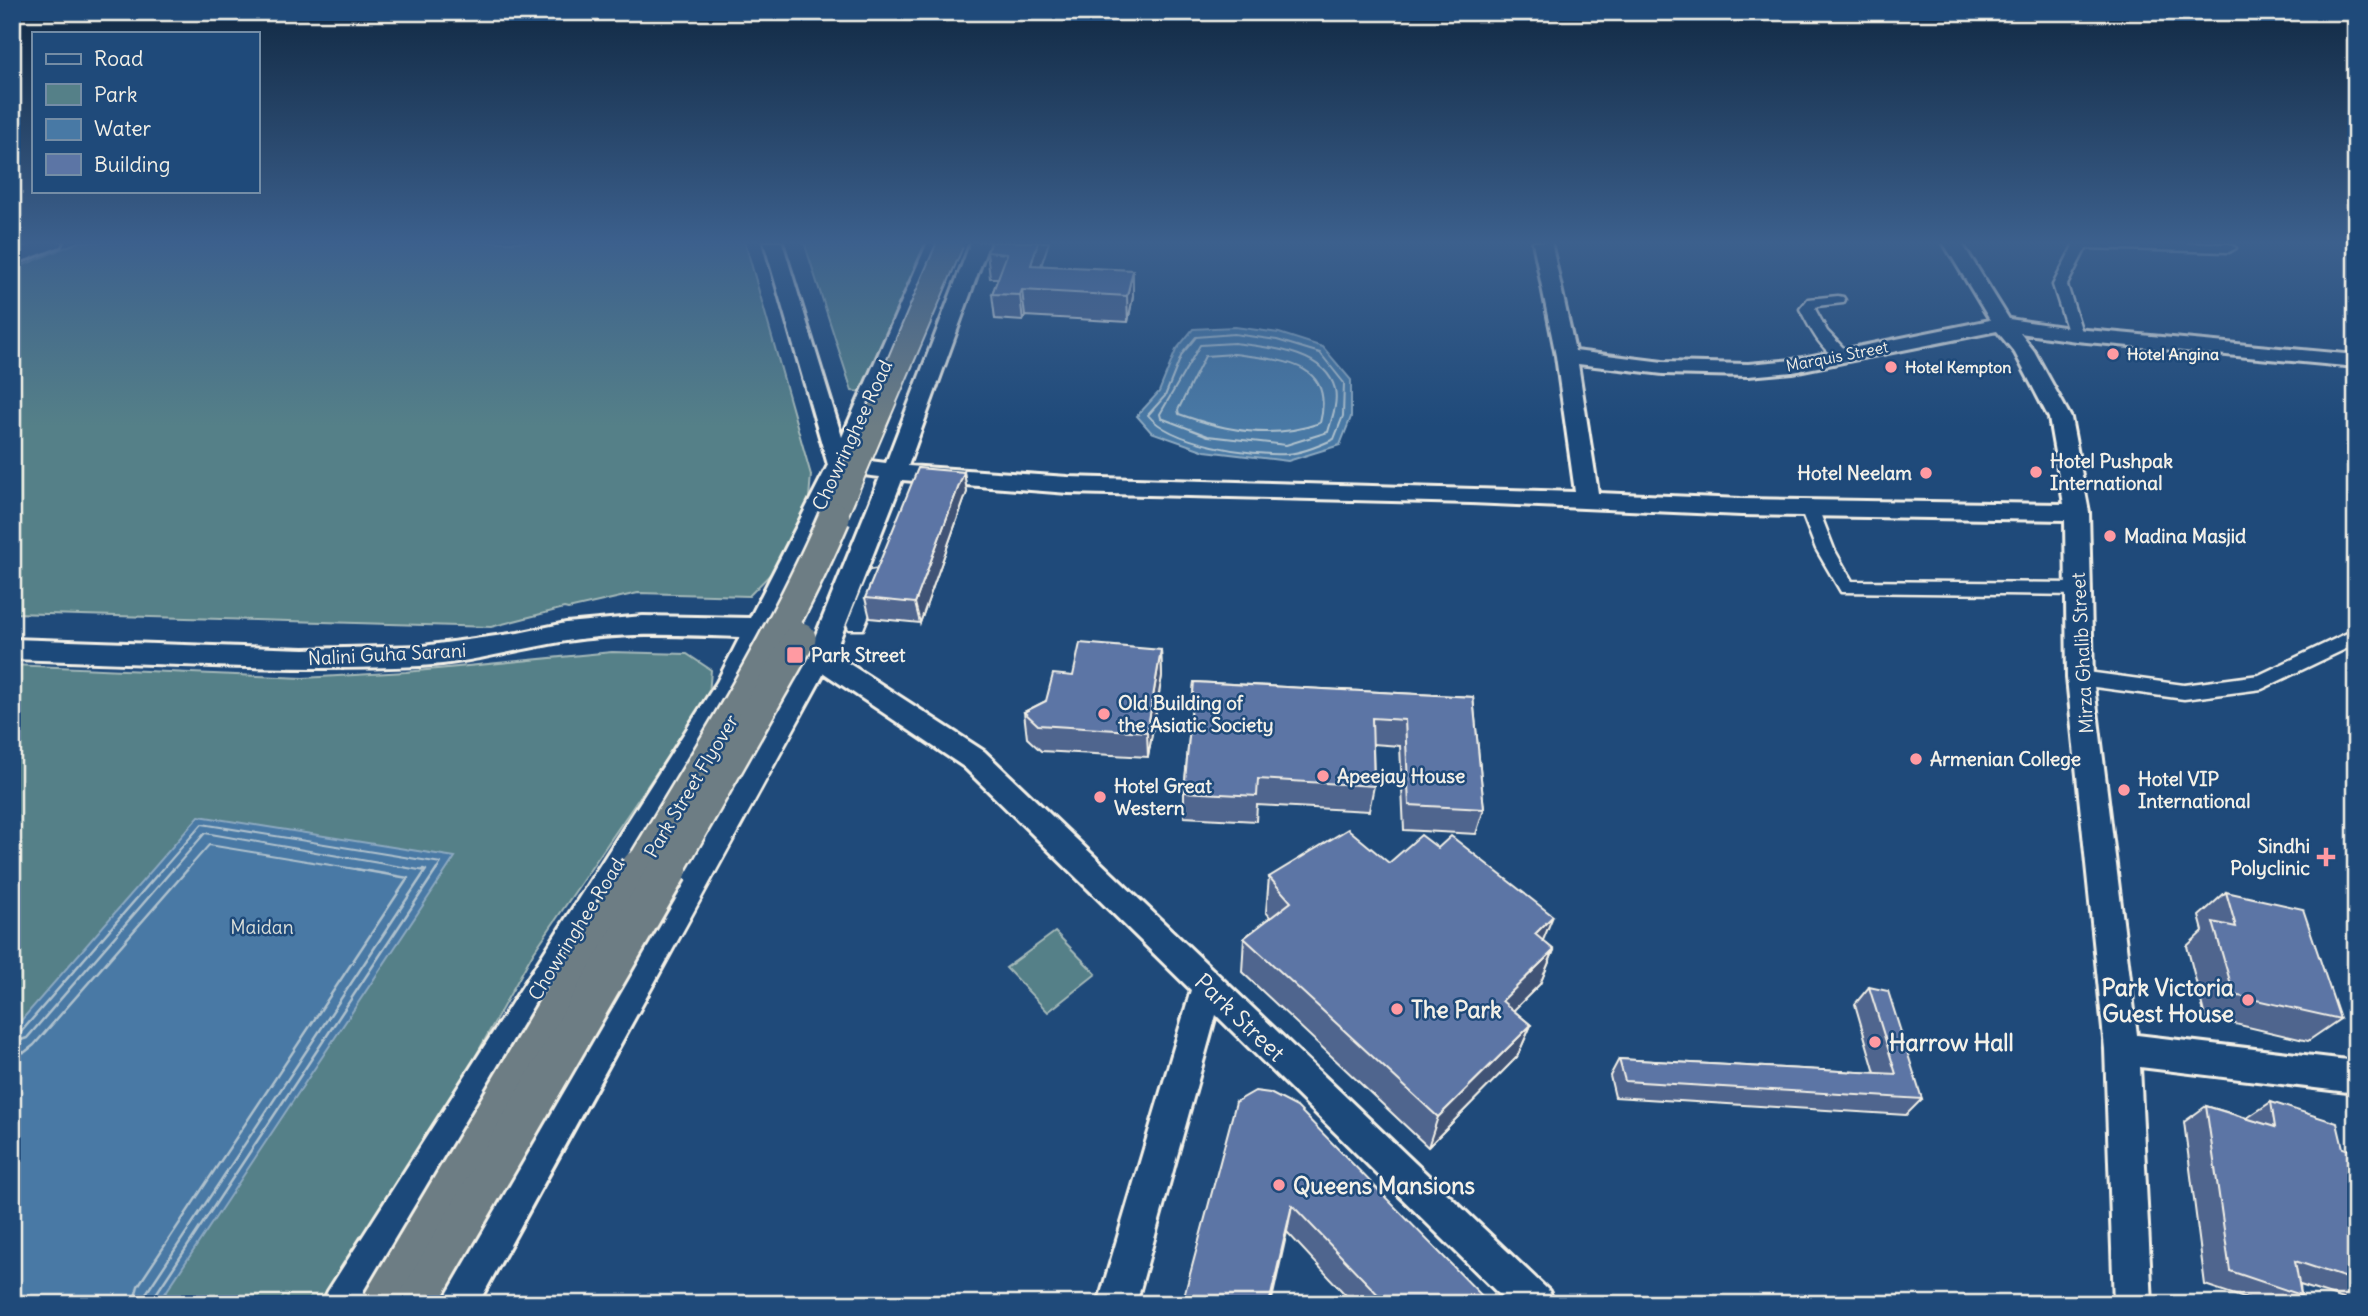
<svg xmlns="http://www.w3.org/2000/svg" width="2368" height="1316" font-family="Delius,sans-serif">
<rect width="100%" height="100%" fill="#1f4a7a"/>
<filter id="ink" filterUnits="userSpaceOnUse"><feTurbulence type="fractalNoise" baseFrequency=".0143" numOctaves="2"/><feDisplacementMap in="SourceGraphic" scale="14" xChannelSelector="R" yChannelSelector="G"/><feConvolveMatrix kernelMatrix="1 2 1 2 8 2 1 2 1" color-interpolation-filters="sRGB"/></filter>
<g filter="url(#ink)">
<!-- green -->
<g fill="#558088" stroke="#a4b8b8" stroke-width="2">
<path d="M78,242H745L811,475L808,509L789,555L749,596L638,593L568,609L564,608L491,627L12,613V270Z"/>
<path d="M804,242H931L863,392L852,391Z"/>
<path d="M612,652L687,654L711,670L709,696L533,953L338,1304H12V665L303,678L406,672Z"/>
<path d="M1055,932L1096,974L1048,1012L1006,968Z"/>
</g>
<!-- water -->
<g fill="#4879a5" stroke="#8da9c0" stroke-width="2">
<path d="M1235,327L1279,333L1323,347L1351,380V417L1340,445L1288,461L1205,451L1151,432L1137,416L1159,392L1176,350L1193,329Z"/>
<path d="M199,816L455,857L158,1304H12V1031Z"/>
</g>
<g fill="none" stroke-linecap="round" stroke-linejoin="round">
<!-- shore-far1 -->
<g stroke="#afc1cd" stroke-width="2">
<path d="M1234,334L1277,340L1320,353L1344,383L1343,416L1334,439C1319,446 1303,453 1287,454C1251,456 1171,444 1148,415L1165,396L1182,354L1196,337Z"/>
<path d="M1234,343C1265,347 1325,350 1335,389C1338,403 1332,418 1328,432L1286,445L1208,436L1161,418L1160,414L1200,345Z"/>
<path d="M1234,354C1280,360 1336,361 1320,423C1272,440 1226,431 1179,414L1178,410L1205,356Z"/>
<path d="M161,871L202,824L441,863L436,871"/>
<path d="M172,871L205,833L425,871"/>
<path d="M186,871L209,845L367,871"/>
</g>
<!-- shore -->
<g stroke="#afc1cd" stroke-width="2.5">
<path d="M12,1035L21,1032L162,869"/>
<path d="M12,1043L27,1038L173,869"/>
<path d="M12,1054L25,1052L34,1045L188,869"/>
<path d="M133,1304L138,1286L408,878L356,869"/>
<path d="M144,1304L147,1292L426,870L423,869"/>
<path d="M153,1304L154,1297L437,869"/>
</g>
<!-- street casing -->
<g stroke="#f4f1e8" stroke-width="5">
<g id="street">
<path d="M2075,242L2229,244L2236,248L2229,252L2086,248L2067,285L2083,335L2076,339L2069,335L2053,285Z"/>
<path d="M1838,296L1843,297L1845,300L1843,303L1817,306L1815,309L1827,331L1850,355L1842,360C1822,354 1809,326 1800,309L1808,299Z"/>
<path d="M1809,502L1818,508L1834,549L1852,581L2079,583L2085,584L2088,589L2085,594L2079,595L1841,592L1816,549L1800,508Z"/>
<path d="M876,570L882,571L885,576L865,624L863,629H849L847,624L867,576L870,571Z"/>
<path d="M2356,629V644L2262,689L2184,699L2080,685L2073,683L2070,678L2073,673L2080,671L2184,685L2259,675Z"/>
</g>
</g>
<!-- secondary casing -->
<g stroke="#f4f1e8" stroke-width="6">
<g id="secondary">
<path d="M36,242H62L60,246L12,265V252Z"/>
<path d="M764,242H782L842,437L928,242H946L872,422L854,459L886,463L971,242H989L908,466L1068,477L1575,492L1556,356L1533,242H1551L1575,351L1663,362L1748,364L1793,360L1990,320L1943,242H1961L2009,319L2076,329L2356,355V367L2076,341L2020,333L2034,351L2071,418L2089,512L2093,678L2137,1035L2356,1061V1093L2140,1067L2152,1304H2114L2105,1049L2067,678L2065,520L1741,515L1471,503L1068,493L902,480L834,654L984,751L1549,1291L1555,1304H1509L1216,1015L1136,1304H1098L1191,990L964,767L824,673C710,884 592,1093 478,1304H438L610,994L657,920L805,661L764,641L737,694L363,1304H322L328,1291L717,682L740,637C682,635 624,632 566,641C517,649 469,663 420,666C284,672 148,663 12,659V639L304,649L423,646L518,633L566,623L643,616L750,618L828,465ZM1997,331L2015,353L2049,418L2064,504L1741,499L1598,493L1578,364L1663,374L1748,376L1793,372ZM847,473L880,477L813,642L773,624Z"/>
</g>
</g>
<!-- street -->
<use href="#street" fill="#1f4a7a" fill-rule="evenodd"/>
<!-- secondary -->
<use href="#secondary" fill="#1f4a7a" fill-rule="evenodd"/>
<!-- tram -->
<path stroke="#f4f1e8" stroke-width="2" d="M12,246L21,242"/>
<!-- primary-bridge-far2 casing -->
<g stroke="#f4f1e8" stroke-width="28" stroke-linecap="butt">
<path id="primary-bridge-far2" d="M833,520L951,242"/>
</g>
<!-- primary-bridge-far1 casing -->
<g stroke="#f4f1e8" stroke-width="36" stroke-linecap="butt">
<g id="primary-bridge-far1">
<path d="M639,871C708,756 781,642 834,518"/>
<path d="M667,871L800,638"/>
</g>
</g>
<!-- primary-bridge casing -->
<g stroke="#f4f1e8" stroke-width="44" stroke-linecap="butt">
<g id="primary-bridge">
<path d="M381,1304L640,869"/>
<path d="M416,1304L668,869"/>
</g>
</g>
<!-- primary-bridge-far2 -->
<use href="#primary-bridge-far2" stroke="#6d7d84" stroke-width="24"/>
<!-- primary-bridge-far1 -->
<use href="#primary-bridge-far1" stroke="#6d7d84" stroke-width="31"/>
<!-- primary-bridge -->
<use href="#primary-bridge" stroke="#6d7d84" stroke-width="38"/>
</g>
<!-- wall -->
<g fill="#4f658e" stroke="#f4f1e8" stroke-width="2">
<path d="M991,242L1041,265L1133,296L1128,322L1025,316L1023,321L995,319L992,294L998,278H990L987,252Z"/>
<path d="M964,472L967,492L920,623L870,618L865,598Z"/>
<path d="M1161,650L1162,676L1148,757L1041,751L1027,738L1024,712L1046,701L1073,676Z"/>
<path d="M1194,682L1473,697L1484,809L1476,834L1404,830L1400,746L1373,744L1374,786L1369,811L1257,805L1256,821L1184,817V792Z"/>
<path d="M1389,863L1543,941L1554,950L1540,984L1513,1010L1531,1025L1517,1057L1428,1147L1242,972L1244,938L1270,917L1266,912L1269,877Z"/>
<path d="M2226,892L2340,1019L2308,1041L2205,1017L2187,946L2203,931L2199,916Z"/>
<path d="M1869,987L1922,1099L1906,1115L1615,1097L1610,1076L1619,1059L1875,1073L1855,1004Z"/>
<path d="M1236,1102L1490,1304H1354L1287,1232Z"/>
<path d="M2271,1102L2343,1148L2356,1152V1303L2300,1285L2301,1295L2284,1304H2262L2205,1285L2184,1122L2206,1106L2247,1118Z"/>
</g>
<!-- shaded-wall -->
<g fill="#405274" stroke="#f4f1e8" stroke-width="2">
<path d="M1038,242H1049L1033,290L1031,265Z"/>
<path d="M1133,270V296L1128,322L1127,296Z"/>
<path d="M1022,290L1025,316L1023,321L1020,295Z"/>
<path d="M964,472L967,492L920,623L915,603Z"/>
<path d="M1161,650L1162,676L1148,757L1147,732Z"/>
<path d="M1553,916L1539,950L1535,934Z"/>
<path d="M1554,950L1540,984L1490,1034L1502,1001Z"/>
<path d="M1531,1025L1517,1057L1428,1147L1438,1117Z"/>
<path d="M1292,1205L1287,1232L1271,1304H1269Z"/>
</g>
<!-- building -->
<g fill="#5c75a5" stroke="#f4f1e8" stroke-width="2">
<path d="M991,242H1038L1031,265L1133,270L1127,296L1022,290L1020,295L992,294L1007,254L987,252Z"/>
<path d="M918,468L964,472L915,603L865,598Z"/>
<path d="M1080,643L1161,650L1147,732L1038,725L1024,712L1046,701L1053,674L1073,676Z"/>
<path d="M1194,682L1473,697L1484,809L1409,805L1405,720L1372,718L1374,786L1258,779L1257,796L1184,792Z"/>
<path d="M1348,829L1389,863L1421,835L1438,848L1451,836L1553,916L1535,934L1554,950L1502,1001L1531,1025L1438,1117L1244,938L1291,902L1269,877Z"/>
<path d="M2226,892L2303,909L2340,1019L2234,995L2213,922L2236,927Z"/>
<path d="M1869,987L1888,991L1922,1099L1625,1081L1619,1059L1896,1074Z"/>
<path d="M1255,1091L1270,1093L1297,1107L1490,1304H1387L1292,1205L1269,1304H1182L1236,1102Z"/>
<path d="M2271,1102L2337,1123L2343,1148L2356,1152V1281L2295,1261L2301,1295L2230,1271L2206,1106L2275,1127Z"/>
</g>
</g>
<!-- sky -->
<linearGradient id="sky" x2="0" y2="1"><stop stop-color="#112943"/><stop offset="0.57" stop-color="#3c608d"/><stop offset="1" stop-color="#3c608d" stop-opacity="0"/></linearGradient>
<rect width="2368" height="426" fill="url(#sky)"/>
<!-- markers -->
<g fill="#ff9aa2" stroke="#1f4a7a" stroke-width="2.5">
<circle cx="2113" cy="354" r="7"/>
<circle cx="1891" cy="367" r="7"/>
<circle cx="2036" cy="472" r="7"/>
<circle cx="1926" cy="473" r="7"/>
<circle cx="2110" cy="536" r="7"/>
<rect x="786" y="646" width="18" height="18" rx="3.5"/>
<circle cx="1104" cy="714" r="7"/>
<circle cx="1916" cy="759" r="7"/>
<circle cx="1323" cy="776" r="7"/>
<circle cx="2124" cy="790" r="7"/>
<circle cx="1100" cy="797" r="7"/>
<path d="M2322.5 846.5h7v7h7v7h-7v7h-7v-7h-7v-7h7z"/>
<circle cx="2248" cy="1000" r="7"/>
<circle cx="1397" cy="1009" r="7"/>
<circle cx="1875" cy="1042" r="7"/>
<circle cx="1279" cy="1185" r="7"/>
</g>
<g text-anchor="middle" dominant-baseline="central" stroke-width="5" stroke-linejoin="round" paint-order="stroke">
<!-- far-poi labels -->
<g font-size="16" font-weight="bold" fill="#f4f1e8" stroke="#1f4a7a" text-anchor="start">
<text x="2127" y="354">Hotel Angina</text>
<text x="1905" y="367">Hotel Kempton</text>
</g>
<!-- far-street labels -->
<g font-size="16" fill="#f4f1e8" stroke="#1f4a7a">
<text transform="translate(1837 356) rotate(-11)">Marquis Street</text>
</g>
<!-- street labels -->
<g font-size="19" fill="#f4f1e8" stroke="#1f4a7a">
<text transform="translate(852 435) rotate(-65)">Chowringhee Road</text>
<text transform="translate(2082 653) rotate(-93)">Mirza Ghalib Street</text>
<text transform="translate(387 654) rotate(-3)">Nalini Guha Sarani</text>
<text transform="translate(691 786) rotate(-59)">Park Street Flyover</text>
<text transform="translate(576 929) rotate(-58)">Chowringhee Road</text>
</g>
<!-- poi labels -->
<g font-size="19" font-weight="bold" fill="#f4f1e8" stroke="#1f4a7a" text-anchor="start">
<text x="2050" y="461">Hotel Pushpak<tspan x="2050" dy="22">International</tspan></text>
<text x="1912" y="473" text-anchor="end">Hotel Neelam</text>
<text x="2124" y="536">Madina Masjid</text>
<text x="811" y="655">Park Street</text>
<text x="1118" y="703">Old Building of<tspan x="1118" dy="22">the Asiatic Society</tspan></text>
<text x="1930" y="759">Armenian College</text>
<text x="1337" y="776">Apeejay House</text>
<text x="2138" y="779">Hotel VIP<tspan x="2138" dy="22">International</tspan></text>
<text x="1114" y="786">Hotel Great<tspan x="1114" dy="22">Western</tspan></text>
<text x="2310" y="846" text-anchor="end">Sindhi<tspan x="2310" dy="22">Polyclinic</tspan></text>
</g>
<!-- park labels -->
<g font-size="19" fill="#dce0da" stroke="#1f4a7a">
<text x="262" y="927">Maidan</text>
</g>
<!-- near-poi labels -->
<g font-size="23" font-weight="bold" fill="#f4f1e8" stroke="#1f4a7a" text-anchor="start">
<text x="2234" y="987" text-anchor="end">Park Victoria<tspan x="2234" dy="26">Guest House</tspan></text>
<text x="1411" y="1009">The Park</text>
<text x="1889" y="1042">Harrow Hall</text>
<text x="1293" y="1185">Queens Mansions</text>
</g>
<!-- near-street labels -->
<g font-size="23" fill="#f4f1e8" stroke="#1f4a7a">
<text transform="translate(1240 1017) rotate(44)">Park Street</text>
</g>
</g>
<!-- margin -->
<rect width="2368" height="1316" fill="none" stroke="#1f4a7a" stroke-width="42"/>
<rect x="21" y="21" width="2326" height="1274" fill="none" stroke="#f4f1e8" stroke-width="2.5" filter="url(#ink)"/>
<!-- legend -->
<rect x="32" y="32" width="228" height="161" fill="#1f4a7a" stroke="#748da6" stroke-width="2"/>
<rect x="46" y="54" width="35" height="10" fill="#1f4a7a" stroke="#748da6" stroke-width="2"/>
<text x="94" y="66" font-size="21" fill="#f4f1e8">Road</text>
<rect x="46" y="84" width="35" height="21" fill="#558088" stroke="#748da6" stroke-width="2"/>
<text x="94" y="102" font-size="21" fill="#f4f1e8">Park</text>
<rect x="46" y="119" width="35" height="21" fill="#4879a5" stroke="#748da6" stroke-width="2"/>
<text x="94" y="136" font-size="21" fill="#f4f1e8">Water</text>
<rect x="46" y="154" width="35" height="21" fill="#5c75a5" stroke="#748da6" stroke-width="2"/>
<text x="94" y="172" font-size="21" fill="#f4f1e8">Building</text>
</svg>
